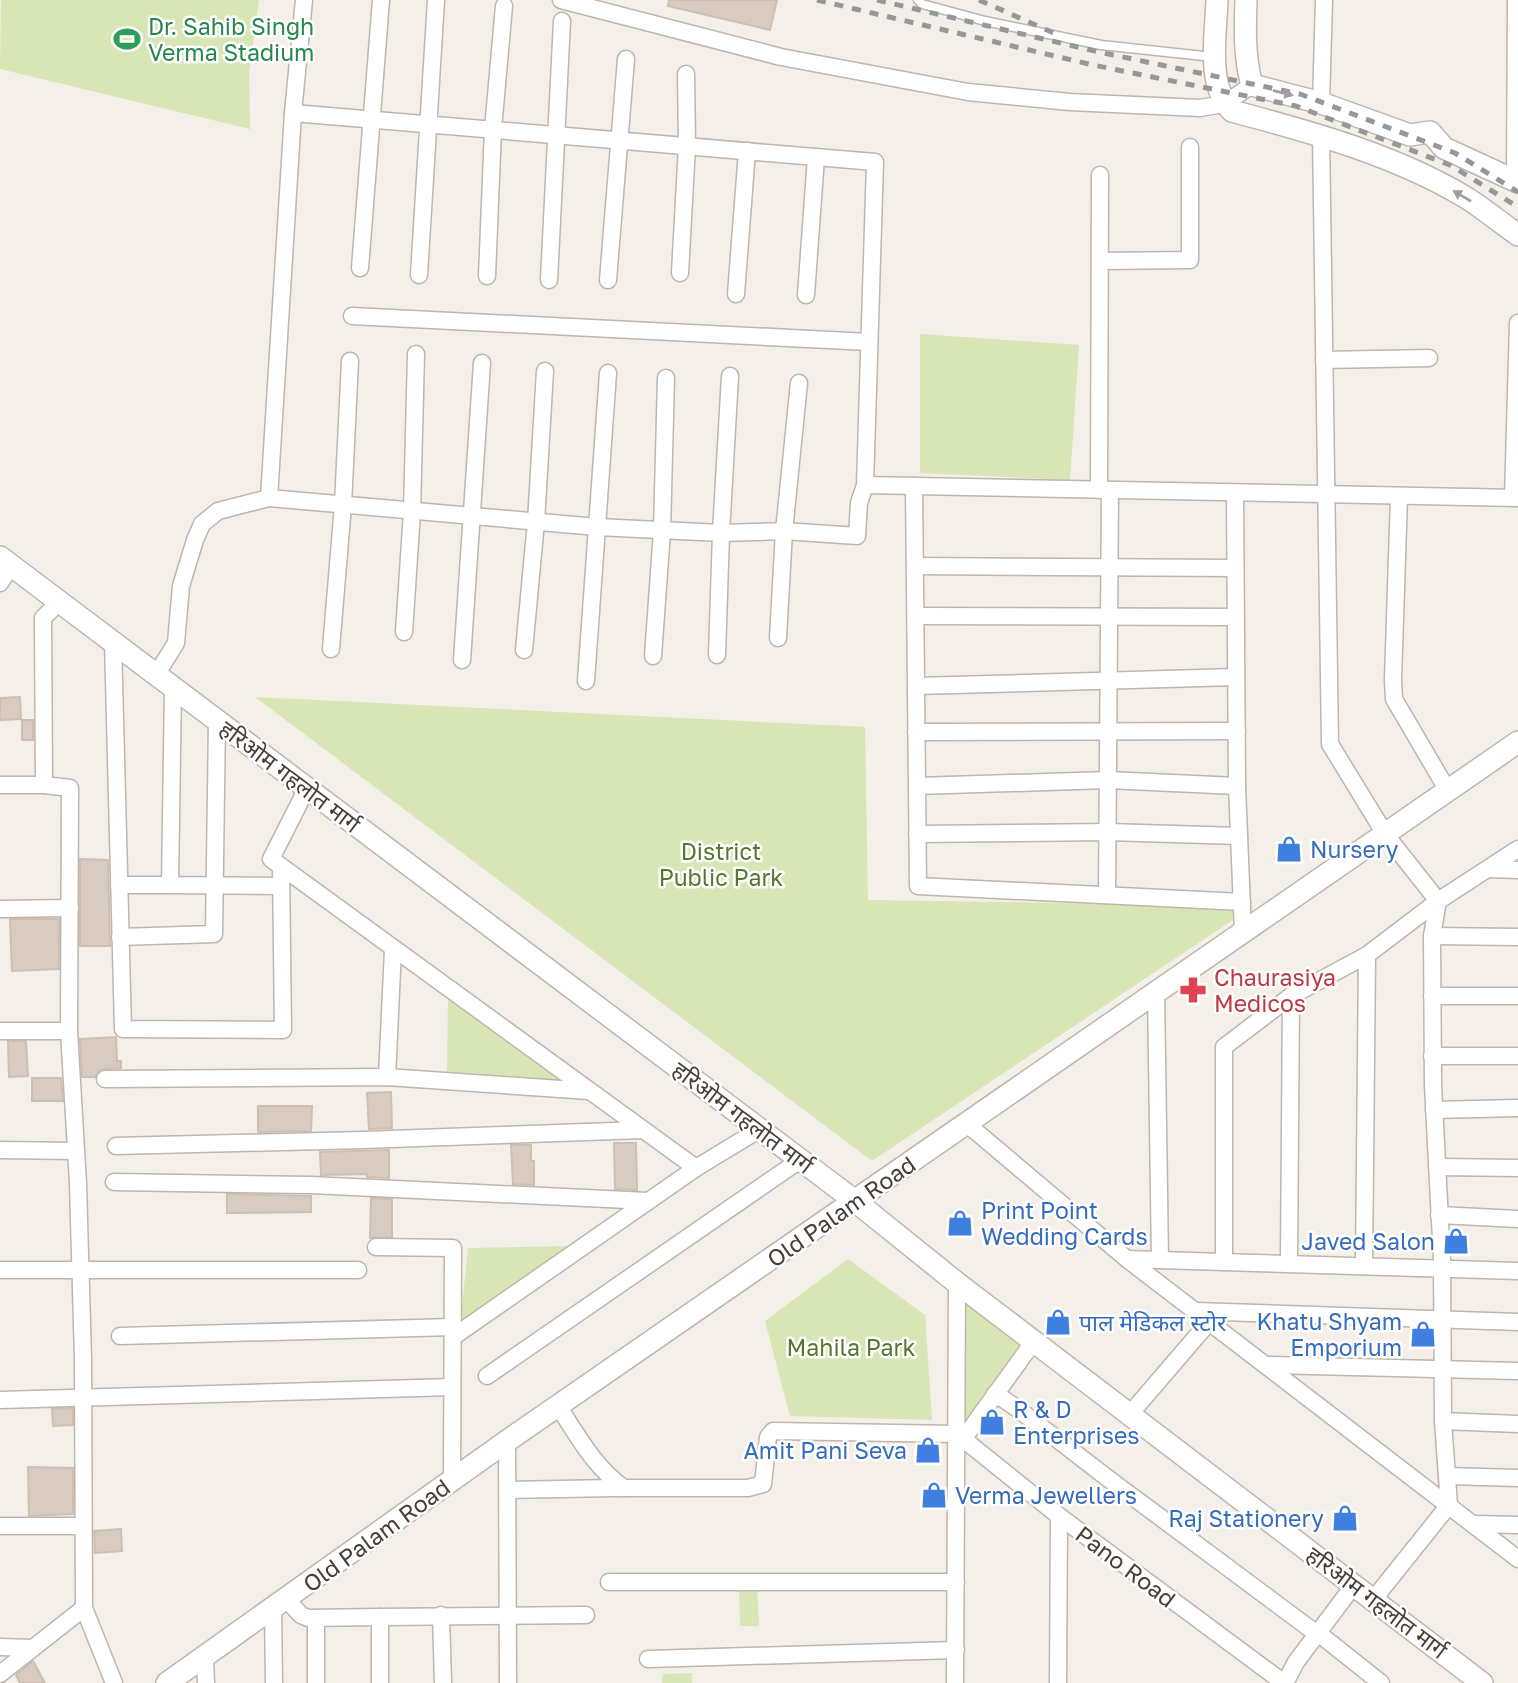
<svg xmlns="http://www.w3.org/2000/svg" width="1518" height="1683" font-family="'Golos Text','Noto Sans Devanagari',sans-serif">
<rect width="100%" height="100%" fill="#f4efe9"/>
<!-- green -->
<g fill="#d7e6b4">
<path d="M1,0H259L249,72L250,129L0,69Z"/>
<path d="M920,334L1079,345L1070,480L920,473Z"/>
<path d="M255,697L865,727L868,900L1254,906L872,1161Z"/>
<path d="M448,997L573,1085L447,1076Z"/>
<path d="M571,1246L460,1326L468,1248Z"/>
<path d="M848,1259L925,1315L932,1420L790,1416L765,1321Z"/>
<path d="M965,1301L1022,1342L963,1429Z"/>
<path d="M739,1584L757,1585L759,1626H740Z"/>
<path d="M692,1673V1683H662L663,1674Z"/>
</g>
<!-- building -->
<g fill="#d8cbc2" stroke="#cfbfb2" stroke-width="2">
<path d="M669,0H777L770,30L668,6Z"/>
<path d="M20,697L21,719L0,720V698Z"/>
<rect x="22" y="720" width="11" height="20"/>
<path d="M80,859L108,860L110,946H80Z"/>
<path d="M10,919H59V969L12,971Z"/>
<path d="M116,1037L117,1061H121V1068L104,1069L99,1070L95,1077H82L80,1039Z"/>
<path d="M8,1041H26L28,1076L9,1077Z"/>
<path d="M32,1078H61L63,1101H32Z"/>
<path d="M391,1092L392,1128L369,1129L367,1093Z"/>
<path d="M258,1106H312L311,1131L258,1132Z"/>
<path d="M614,1143H636L637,1190L615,1189Z"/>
<path d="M511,1145H531V1161H534V1185L513,1184Z"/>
<path d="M389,1150V1178L367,1177V1174L321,1175L320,1152Z"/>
<path d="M227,1194L311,1196V1212L227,1213Z"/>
<path d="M371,1198L392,1199V1237L370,1238Z"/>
<path d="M73,1408V1425L53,1426L52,1409Z"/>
<path d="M28,1467L73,1468V1514L29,1516Z"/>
<path d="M121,1529L122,1551L95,1553L94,1531Z"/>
<path d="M33,1661L45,1683H20L16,1675Z"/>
</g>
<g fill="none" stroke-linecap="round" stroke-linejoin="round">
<!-- service casing -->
<g stroke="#bfb5ac" stroke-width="11">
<path id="service" d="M918,0L922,4L985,21L1101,45L1213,57"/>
</g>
<!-- minor casing -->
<g stroke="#bfb5ac" stroke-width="19">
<g id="minor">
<path d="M561,0L781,57L968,92L1070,102L1200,108L1224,104L1252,85"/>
<path d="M1321,103L1324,0"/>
<path d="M1321,134L1330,744L1385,834L1438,901L1432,936L1433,1085L1442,1260L1443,1421L1449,1505L1373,1600"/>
<path d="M1515,180L1516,0"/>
<path d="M1100,261L1190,260V147"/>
<path d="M360,268L381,0"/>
<path d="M680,273L687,146L686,74"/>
<path d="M419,275L436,0"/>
<path d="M487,276L493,129L504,6"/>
<path d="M549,280L562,21"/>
<path d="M608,280L626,59"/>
<path d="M736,294L747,151"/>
<path d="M806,295L816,157"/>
<path d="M352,316L869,342"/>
<path d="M1324,360L1429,358"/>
<path d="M865,485L1518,498"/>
<path d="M914,486L918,886L1242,902"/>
<path d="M1099,490L1100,175"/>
<path d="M1235,493L1237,786L1243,933"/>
<path d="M1399,496L1393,680L1394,699L1448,791"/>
<path d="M269,498L293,113L304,0"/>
<path d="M1513,498L1518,323"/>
<path d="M915,566L1235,568"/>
<path d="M0,583L11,565"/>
<path d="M59,602L43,618L44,785L70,788L69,1031L78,1184L83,1359L84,1608L114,1683"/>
<path d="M916,616L1236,617"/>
<path d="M404,632L412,512L416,354"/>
<path d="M778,638L784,531L799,383"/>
<path d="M113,642L123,1029L283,1030L281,867"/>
<path d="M331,649L343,505L350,361"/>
<path d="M524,650L536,522L545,371"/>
<path d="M717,655L721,533L730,376"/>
<path d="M653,656L662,531L666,378"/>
<path d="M462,660L482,363"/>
<path d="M156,675L176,643L181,586L195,540L202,524L218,511L269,498L597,527L721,533L784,531L857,536L859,503L865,485L875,162L293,113"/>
<path d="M586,681L608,373"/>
<path d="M916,686L1236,677"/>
<path d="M173,687L170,885L281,886"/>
<path d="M916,732L1237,731"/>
<path d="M0,785H44"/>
<path d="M917,786L1108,780L1237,786"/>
<path d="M307,788L271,859L696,1168"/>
<path d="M917,834L1108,832L1239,836"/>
<path d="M1488,869L1518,870"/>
<path d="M119,885H170"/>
<path d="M1107,895L1110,490"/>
<path d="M0,909L70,908"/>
<path d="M1432,936L1518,937"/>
<path d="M120,937L214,934L217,720"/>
<path d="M1156,992L1160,1260"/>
<path d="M1432,996H1518"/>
<path d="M0,1031H69"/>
<path d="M1432,1056H1518"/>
<path d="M387,1077L393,949"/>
<path d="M105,1079L387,1077L589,1091"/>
<path d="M1434,1110L1518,1108"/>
<path d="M967,1124L1127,1259L1518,1559"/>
<path d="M116,1146L363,1140L643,1130"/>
<path d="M0,1150L76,1151"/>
<path d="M1437,1167L1518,1168"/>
<path d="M114,1182L311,1185L648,1201"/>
<path d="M1439,1215L1518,1219"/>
<path d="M376,1247L453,1248L452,1480"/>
<path d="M1127,1259L1518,1271"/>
<path d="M1224,1262V1047L1291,996L1367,955L1438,901L1518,849"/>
<path d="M1289,1263L1291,996"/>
<path d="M1364,1266L1367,955"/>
<path d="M0,1270H358"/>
<path d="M1195,1311L1518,1322"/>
<path d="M120,1336L453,1327"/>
<path d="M453,1337L696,1168L760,1129"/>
<path d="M1266,1365L1518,1371"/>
<path d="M487,1376L800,1160"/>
<path d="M995,1394C1016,1406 1033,1421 1052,1435C1080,1457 1108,1479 1137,1500C1197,1544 1257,1589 1317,1634"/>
<path d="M0,1400L452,1387"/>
<path d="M558,1406C578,1436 594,1467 624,1488"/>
<path d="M1130,1414L1209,1322"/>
<path d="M1443,1421L1518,1424"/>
<path d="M964,1438L1034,1341"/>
<path d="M507,1441L508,1683"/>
<path d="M1447,1476L1518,1478"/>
<path d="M508,1490L612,1488H748L763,1484L768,1437L773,1431L957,1434L1059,1516L1284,1683"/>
<path d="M1475,1524L1518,1525"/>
<path d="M0,1526H83"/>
<path d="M609,1582H956"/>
<path d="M286,1599L301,1615L308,1618L380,1617"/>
<path d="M273,1608L274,1683"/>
<path d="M441,1615L443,1683"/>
<path d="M316,1618V1683"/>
<path d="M1318,1633L1381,1683"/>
<path d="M0,1647L33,1648"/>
<path d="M205,1658L206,1683"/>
<path d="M648,1659L956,1650"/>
<path d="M0,1674L84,1608"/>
<path d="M380,1683V1617L586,1615"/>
<path d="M955,1683L957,1283"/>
<path d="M1058,1683L1059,1516"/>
<path d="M1285,1683L1296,1662L1354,1585"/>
</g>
</g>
<!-- tertiary casing -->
<g stroke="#bfb5ac" stroke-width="24">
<g id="tertiary">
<path d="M1217,0C1216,35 1206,85 1232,111C1311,132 1395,155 1465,197C1483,208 1501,223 1518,235"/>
<path d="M1246,0C1245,29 1244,57 1252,85L1321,103L1410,135L1430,132L1444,148L1518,182"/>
<path d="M0,557L855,1201L957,1283L1482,1683"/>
<path d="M167,1683L507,1441L1518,742"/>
</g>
</g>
<!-- service -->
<use href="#service" stroke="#fff" stroke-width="8"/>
<!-- minor -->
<use href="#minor" stroke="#fff" stroke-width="16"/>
<!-- tertiary -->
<use href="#tertiary" stroke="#fff" stroke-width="21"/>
<!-- rail -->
<g stroke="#979797" stroke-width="5" stroke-dasharray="9 9" stroke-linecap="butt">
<path d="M817,0L1093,65L1296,106L1450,165L1518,207"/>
<path d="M877,0L1099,52L1300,94L1455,153L1518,192"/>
<path d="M979,0L1056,34"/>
</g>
</g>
<!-- one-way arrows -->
<defs><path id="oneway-solid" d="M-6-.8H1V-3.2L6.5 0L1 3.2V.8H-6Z" transform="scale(1.75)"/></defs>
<g fill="#a39e9b">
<use href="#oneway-solid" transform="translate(1283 93) rotate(14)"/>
<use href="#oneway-solid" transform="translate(1462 196) rotate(-150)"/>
</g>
<!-- icons -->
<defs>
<g id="stadium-bare" transform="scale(2.1)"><path d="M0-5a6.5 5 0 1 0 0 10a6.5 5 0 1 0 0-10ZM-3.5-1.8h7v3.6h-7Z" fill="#2e9e5b" stroke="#fff" stroke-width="2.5" paint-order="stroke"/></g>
<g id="shop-bare" transform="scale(2.1)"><path d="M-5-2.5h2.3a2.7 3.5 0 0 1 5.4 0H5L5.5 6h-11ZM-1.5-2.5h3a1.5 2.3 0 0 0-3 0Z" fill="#3f7fe0" stroke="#fff" stroke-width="2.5" paint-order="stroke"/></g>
<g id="pharmacy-bare" transform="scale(2.1)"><path d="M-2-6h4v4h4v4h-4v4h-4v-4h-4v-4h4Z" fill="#e0444e" stroke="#fff" stroke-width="2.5" paint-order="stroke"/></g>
</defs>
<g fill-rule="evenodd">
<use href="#stadium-bare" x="127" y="39"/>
<use href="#shop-bare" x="1289" y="849"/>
<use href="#pharmacy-bare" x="1193" y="990"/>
<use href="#shop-bare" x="960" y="1223"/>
<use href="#shop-bare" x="1456" y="1241"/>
<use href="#shop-bare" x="1058" y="1322"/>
<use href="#shop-bare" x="1423" y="1334"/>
<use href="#shop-bare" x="992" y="1422"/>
<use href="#shop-bare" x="928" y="1450"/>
<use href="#shop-bare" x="934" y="1495"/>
<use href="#shop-bare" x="1345" y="1518"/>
</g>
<g text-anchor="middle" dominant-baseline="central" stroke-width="5" stroke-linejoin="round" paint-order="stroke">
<!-- leisure labels -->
<g font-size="23" fill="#27864d" stroke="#fff" text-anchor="start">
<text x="148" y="26">Dr. Sahib Singh<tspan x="148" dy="26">Verma Stadium</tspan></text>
</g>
<!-- street labels -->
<g font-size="23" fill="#473e37" stroke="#fff">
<text transform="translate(290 776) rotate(37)">हरिओम गहलोत मार्ग</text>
<text transform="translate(743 1117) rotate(37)">हरिओम गहलोत मार्ग</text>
<text transform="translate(841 1211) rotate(-35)">Old Palam Road</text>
<text transform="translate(376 1535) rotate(-36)">Old Palam Road</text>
<text transform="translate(1126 1566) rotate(37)">Pano Road</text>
<text transform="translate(1377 1602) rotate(37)">हरिओम गहलोत मार्ग</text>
</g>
<!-- shop labels -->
<g font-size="23" fill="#366cbe" stroke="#fff" text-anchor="start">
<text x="1310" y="849">Nursery</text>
<text x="981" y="1210">Print Point<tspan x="981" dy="26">Wedding Cards</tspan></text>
<text x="1435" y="1241" text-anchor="end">Javed Salon</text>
<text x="1402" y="1321" text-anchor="end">Khatu Shyam<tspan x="1402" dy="26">Emporium</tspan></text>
<text x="1079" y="1322">पाल मेडिकल स्टोर</text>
<text x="1013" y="1409">R &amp; D<tspan x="1013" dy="26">Enterprises</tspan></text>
<text x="907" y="1450" text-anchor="end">Amit Pani Seva</text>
<text x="955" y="1495">Verma Jewellers</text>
<text x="1324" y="1518" text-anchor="end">Raj Stationery</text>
</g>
<!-- park labels -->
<g font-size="23" fill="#55762d" stroke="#fff">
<text x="721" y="851">District<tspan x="721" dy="26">Public Park</tspan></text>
<text x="851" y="1347">Mahila Park</text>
</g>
<!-- health labels -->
<g font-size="23" fill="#be3a42" stroke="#fff" text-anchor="start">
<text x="1214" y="977">Chaurasiya<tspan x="1214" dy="26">Medicos</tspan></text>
</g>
</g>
</svg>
